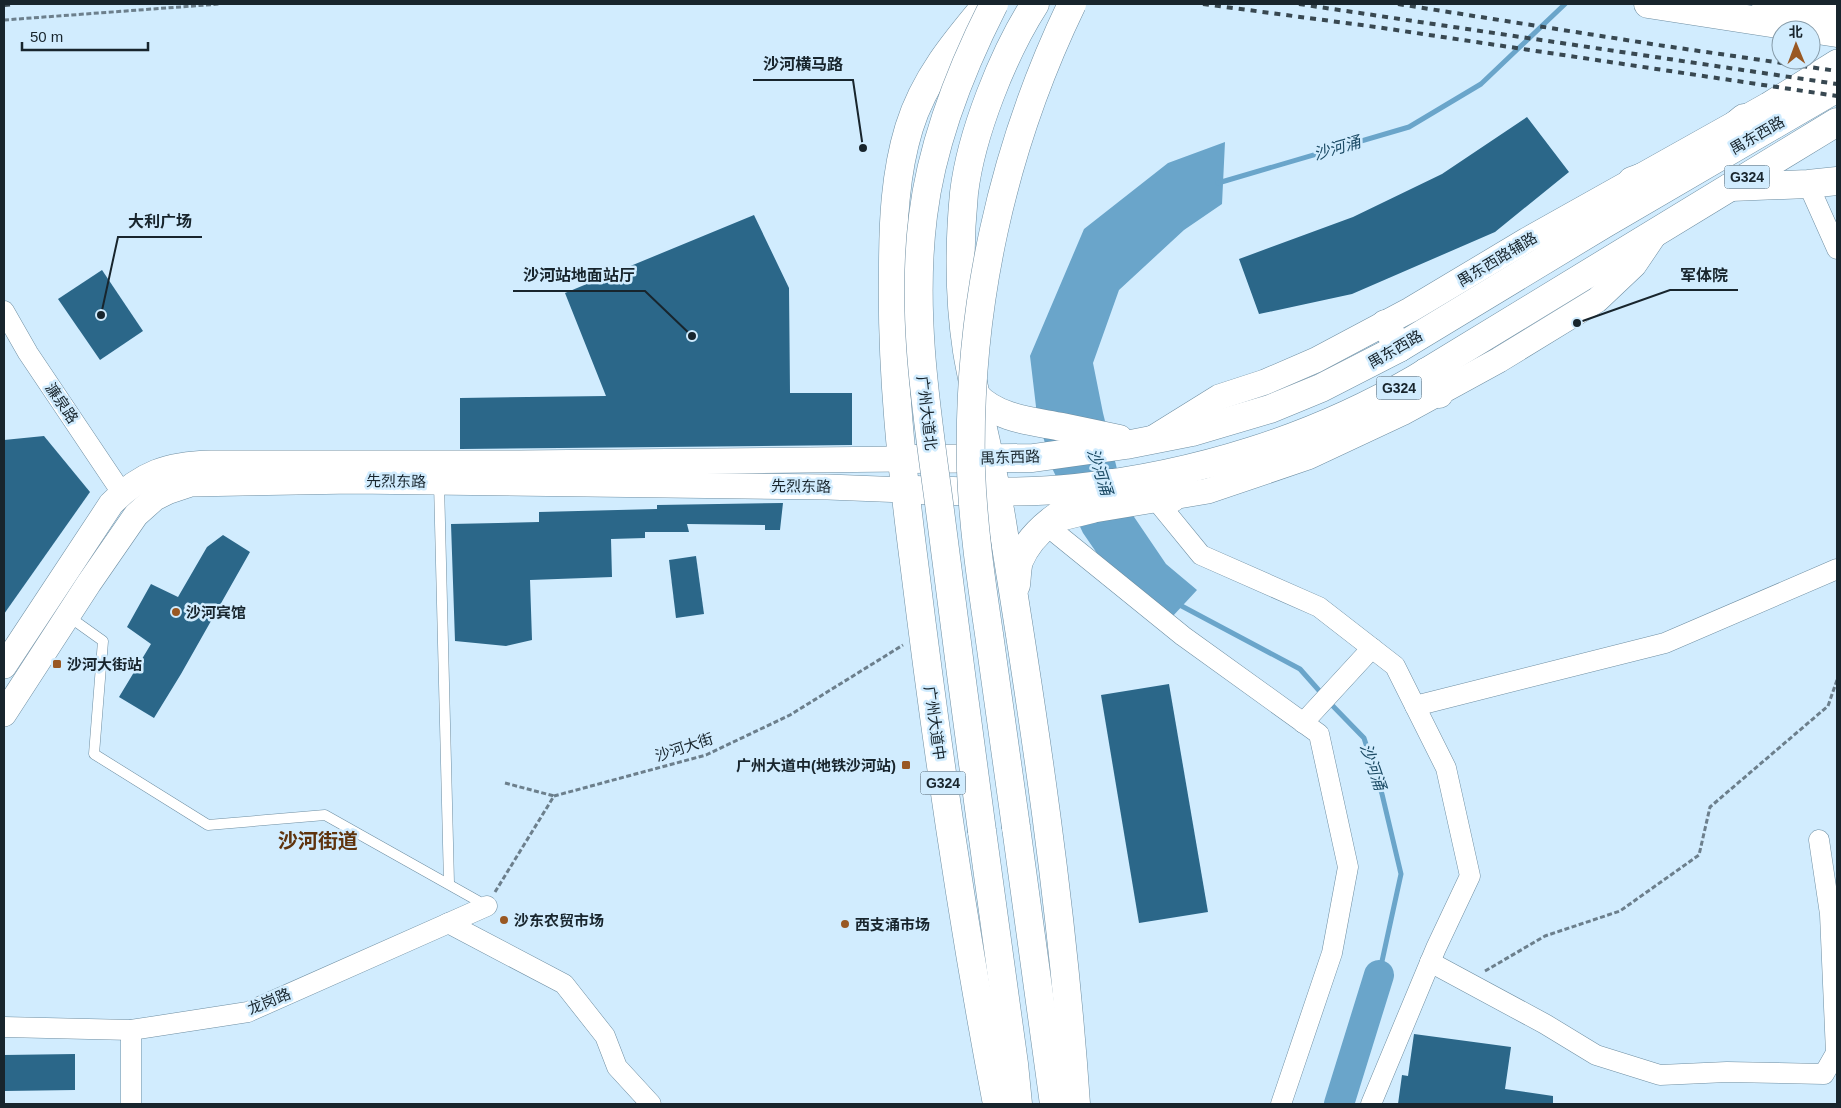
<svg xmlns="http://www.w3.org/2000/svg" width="1841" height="1108" font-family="Arial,'Noto Sans SC',sans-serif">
<rect width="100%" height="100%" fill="#d1ecfe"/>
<!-- water -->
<path fill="#6aa5ca" d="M1225,142L1222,204L1184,230L1119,290L1093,363L1103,413L1126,505L1166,564L1197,590L1172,617L1103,562L1083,533L1052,468L1037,415L1030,356L1084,229L1168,163Z"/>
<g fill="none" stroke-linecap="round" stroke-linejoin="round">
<!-- stream -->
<g stroke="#6aa5ca" stroke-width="5">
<path d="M1218,183L1409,127L1481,84L1565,4"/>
<path d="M1176,603L1300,669L1323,695"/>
<path d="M1328,701L1364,738L1382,794L1401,874L1379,975"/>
</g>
<!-- river -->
<path stroke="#6aa5ca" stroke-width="30" d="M1339,1104L1379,975"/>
</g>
<!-- building -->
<g fill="#2b6789">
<path d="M1527,117L1569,172L1495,232L1352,294L1259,314L1239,259L1353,217L1442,174Z"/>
<path d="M754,215L789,288L790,393H852V445L460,449V398L606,396L565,293Z"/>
<path d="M102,270L143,331L100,360L58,299Z"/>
<path d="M44,436L90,492L4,614V440Z"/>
<path d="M783,503L780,530H765V525L687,524L689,532H645V538L611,539L612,577L530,580L532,640L506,646L455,641L451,524L539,522V512L657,509V505Z"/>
<path d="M223,535L250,552L181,674L154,718L119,697L151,644L127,627L151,584L178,597L207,547Z"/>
<path d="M696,556L704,614L676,618L669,560Z"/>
<path d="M1169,684L1208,912L1139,923L1101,695Z"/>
<path d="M1414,1034L1511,1047L1505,1089L1553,1096V1104H1398L1402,1075L1408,1076Z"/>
<path d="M75,1054V1090L4,1091V1055Z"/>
</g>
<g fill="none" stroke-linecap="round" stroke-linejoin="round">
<!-- service casing -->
<g stroke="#6e8ea2" stroke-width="11">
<g id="service">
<path d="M439,483L449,883"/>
<path d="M68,616L103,641L94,754L208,825L325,815L487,906"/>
</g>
</g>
<!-- minor casing -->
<g stroke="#6e8ea2" stroke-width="21">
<g id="minor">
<path d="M1808,184L1837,249"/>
<path d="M4,311L28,353L122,493"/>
<path d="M1156,500L1201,555L1319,607L1395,666L1446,768L1470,876L1436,948L1371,1104"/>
<path d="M1046,525L1183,636L1319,734L1348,867L1332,953L1281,1104"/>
<path d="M1415,706L1665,643L1837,569"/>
<path d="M1303,723L1372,648"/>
<path d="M448,923L564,984L605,1036L617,1067L651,1104"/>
<path d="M1430,962L1545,1024L1596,1055L1660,1075L1727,1072L1824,1074L1836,1053L1830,914L1819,840"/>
<path d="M4,1027L131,1030L248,1012L487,906"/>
<path d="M131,1104V1030"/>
</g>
</g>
<!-- tertiary casing -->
<g stroke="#6e8ea2" stroke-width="26">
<g id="tertiary">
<path d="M1153,438L1219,397L1265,382L1316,360L1410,310L1527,240L1768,105L1837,62"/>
<path d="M1062,518L1094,510L1208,491L1308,457L1402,413L1499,360L1597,300L1634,265L1657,231"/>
<path d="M4,666L111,504C141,473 168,464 211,463H519L901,459"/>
<path d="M4,714L89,583L136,515L155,498L167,492L191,484L353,481L828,487L905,490"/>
</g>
</g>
<!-- secondary casing -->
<g stroke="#6e8ea2" stroke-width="29">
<path id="secondary" d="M1731,187L1808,184L1837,181"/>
</g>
<!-- primary casing -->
<g stroke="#6e8ea2" stroke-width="29">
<g id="primary">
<path d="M987,4C955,42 924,79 909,128C895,174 893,222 893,269C891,370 902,470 915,570C937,749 963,927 997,1104"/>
<path d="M1035,4C1003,54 971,134 964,193C959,245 959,299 967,351C977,410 994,468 1003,528C1034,719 1063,911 1076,1104"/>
<path d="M1648,4L1837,33"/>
<path d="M1709,147L1744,118"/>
<path d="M1632,181L1687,161"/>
<path d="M1385,324L1399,348"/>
<path d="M1426,372L1439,394"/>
<path d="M976,396C998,419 1032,421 1062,427C1081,431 1100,435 1119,439"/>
<path d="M910,459L1033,458L1126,445L1192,432L1270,409L1321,388L1399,348L1604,224L1837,88"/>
<path d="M1112,483L1146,496L1172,498"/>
<path d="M914,490C968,491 1022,494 1076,488C1195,475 1312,439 1415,379L1837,122"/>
<path d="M1016,585C1017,577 1017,568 1019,561C1034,525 1071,507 1103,489"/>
</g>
</g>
<!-- trunk casing -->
<g stroke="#6e8ea2" stroke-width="29">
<g id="trunk">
<path d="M1766,4L1837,14"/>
<path d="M1016,827L1054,1104"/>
<path d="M982,831L1014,1064L1018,1104"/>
</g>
</g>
<!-- path -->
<g stroke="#6c7f8c" stroke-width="3" stroke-dasharray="5 2.5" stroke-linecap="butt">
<path d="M4,20L220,4"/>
<path d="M505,783L554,796"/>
<path d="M495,892L554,796L706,755L790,715L903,645"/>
<path d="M1485,971L1545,936L1620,911L1699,855L1710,807L1828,706L1837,680"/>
</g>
<!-- service -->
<use href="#service" stroke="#fff" stroke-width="10"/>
<!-- minor -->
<use href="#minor" stroke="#fff" stroke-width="20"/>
<!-- tertiary -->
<use href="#tertiary" stroke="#fff" stroke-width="25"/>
<!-- secondary -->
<use href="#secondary" stroke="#fff" stroke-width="28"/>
<!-- primary -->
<use href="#primary" stroke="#fff" stroke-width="28"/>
<!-- trunk -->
<use href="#trunk" stroke="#fff" stroke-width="28"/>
<!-- rail -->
<g stroke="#384851" stroke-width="4" stroke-dasharray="6 6" stroke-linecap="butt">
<path d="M1203,4L1376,27L1837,96"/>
<path d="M1299,4L1837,84"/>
<path d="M1398,4L1658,45L1837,71"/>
<path d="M4,5L15,4"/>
</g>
<!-- trunk-bridge casing -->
<g stroke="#6e8ea2" stroke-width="29" stroke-linecap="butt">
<g id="trunk-bridge">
<path d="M1016,827C1007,762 998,698 989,634C981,580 973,525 971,470C967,309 1002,149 1072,4"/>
<path d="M982,831C967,722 953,612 939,503C926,408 911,312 923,216C932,142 961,69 994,4"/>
</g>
</g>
<!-- trunk-bridge -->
<use href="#trunk-bridge" stroke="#fff" stroke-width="28"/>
</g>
<!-- markers -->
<g fill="#995823" stroke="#d1ecfe" stroke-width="2">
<circle cx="176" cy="612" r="5"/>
<rect x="52" y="659" width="10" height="10" rx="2.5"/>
<rect x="901" y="760" width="10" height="10" rx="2.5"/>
<circle cx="504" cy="920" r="5"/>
<circle cx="845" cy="924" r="5"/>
</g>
<g text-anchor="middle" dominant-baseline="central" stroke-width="5" stroke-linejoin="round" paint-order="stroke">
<!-- shield labels -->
<g fill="#d1ecfe" stroke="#50616c" stroke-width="1">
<rect x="1724.5" y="165.5" width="45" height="23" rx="4"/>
<rect x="1376.5" y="376.5" width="45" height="23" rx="4"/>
<rect x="920.5" y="771.5" width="45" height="23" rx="4"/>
</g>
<g font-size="14" font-weight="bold" fill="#18252d">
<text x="1747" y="177">G324</text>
<text x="1399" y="388">G324</text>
<text x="943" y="783">G324</text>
</g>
<!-- street labels -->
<g font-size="15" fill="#18252d" stroke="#d1ecfe">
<text transform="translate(1757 135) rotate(-30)">禺东西路</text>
<text transform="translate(1497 259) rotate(-31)">禺东西路辅路</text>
<text transform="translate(1395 349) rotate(-30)">禺东西路</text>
<text transform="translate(62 403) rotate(56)">濂泉路</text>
<text transform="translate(927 413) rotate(83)">广州大道北</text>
<text transform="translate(1010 457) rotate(-2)">禺东西路</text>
<text transform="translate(396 481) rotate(1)">先烈东路</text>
<text transform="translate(801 486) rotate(1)">先烈东路</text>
<text transform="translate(935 723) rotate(82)">广州大道中</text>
<text transform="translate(684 747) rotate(-18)">沙河大街</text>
<text transform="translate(269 1001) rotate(-22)">龙岗路</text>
</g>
<!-- poi labels -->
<g font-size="15" font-weight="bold" fill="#18252d" stroke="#d1ecfe" text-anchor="start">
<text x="186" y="612">沙河宾馆</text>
<text x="67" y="664">沙河大街站</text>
<text x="896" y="765" text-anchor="end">广州大道中(地铁沙河站)</text>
<text x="514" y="920">沙东农贸市场</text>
<text x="855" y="924">西支涌市场</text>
</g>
<!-- water labels -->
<g font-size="16" font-style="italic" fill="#1c4b65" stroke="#d1ecfe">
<text transform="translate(1337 148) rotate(-16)">沙河涌</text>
<text transform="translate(1100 472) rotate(72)">沙河涌</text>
<text transform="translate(1373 767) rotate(71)">沙河涌</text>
</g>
<!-- district labels -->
<g font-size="20" font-weight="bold" fill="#5f330d" stroke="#d1ecfe">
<text x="318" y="841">沙河街道</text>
</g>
</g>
<!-- callouts -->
<path fill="none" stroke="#18252d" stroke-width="2" d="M863 148L853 80H753M101 315L118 237H202M1577 323L1670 290H1738M692 336L645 291H513"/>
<g fill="#18252d" stroke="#d1ecfe" stroke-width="2">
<circle cx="863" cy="148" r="5"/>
<circle cx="101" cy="315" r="5"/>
<circle cx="1577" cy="323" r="5"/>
<circle cx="692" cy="336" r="5"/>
</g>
<g font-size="16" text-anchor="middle" font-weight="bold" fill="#18252d" stroke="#d1ecfe" stroke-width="5" stroke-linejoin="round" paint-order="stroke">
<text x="803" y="70">沙河横马路</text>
<text x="160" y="227">大利广场</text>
<text x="1704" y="281">军体院</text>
<text x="579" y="281">沙河站地面站厅</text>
</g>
<!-- border -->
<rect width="1841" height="1108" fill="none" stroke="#18252d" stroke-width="10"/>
<!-- north arrow -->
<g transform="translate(1796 45) rotate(359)"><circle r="24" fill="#d1ecfe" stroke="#879caa"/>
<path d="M0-4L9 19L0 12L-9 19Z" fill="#995823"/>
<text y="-8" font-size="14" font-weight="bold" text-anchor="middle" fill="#18252d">北</text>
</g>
<!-- scale -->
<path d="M22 42v8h126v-8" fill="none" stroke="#18252d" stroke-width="2.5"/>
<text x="30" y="42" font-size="15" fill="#18252d" stroke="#d1ecfe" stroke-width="4" paint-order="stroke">50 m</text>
</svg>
